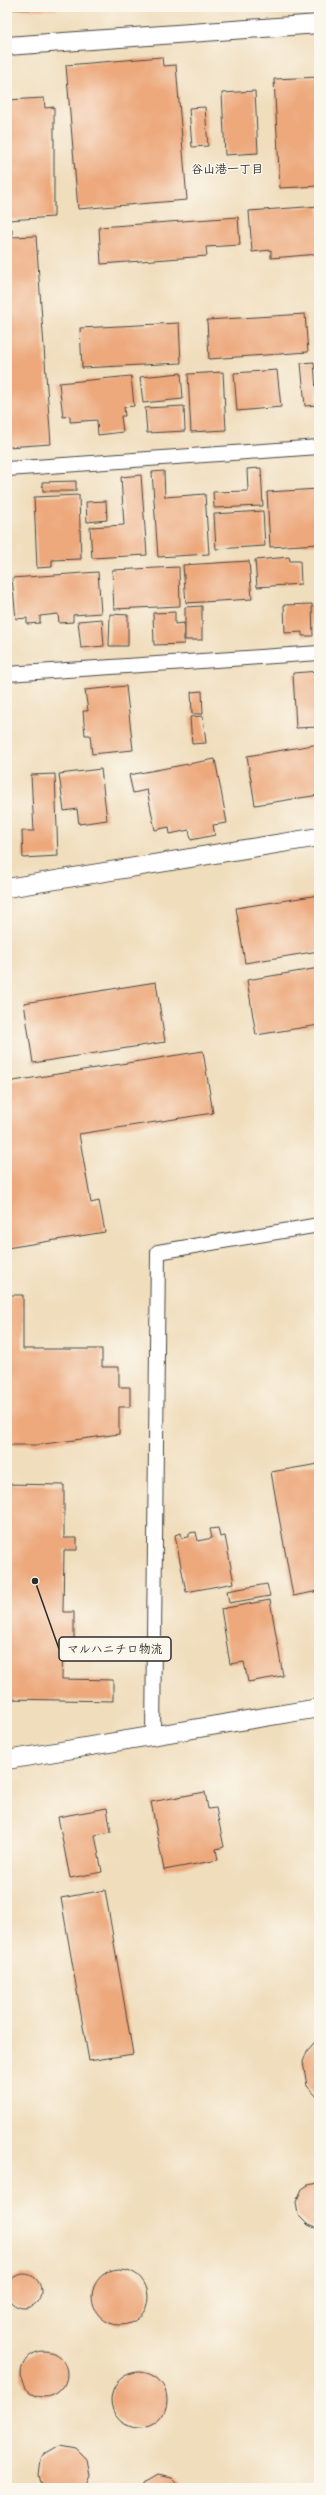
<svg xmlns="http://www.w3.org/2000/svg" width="326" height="2495" font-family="'Patrick Hand','Klee One',sans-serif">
<rect width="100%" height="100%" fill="#fbf7ec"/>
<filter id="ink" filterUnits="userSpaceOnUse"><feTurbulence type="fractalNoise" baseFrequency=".025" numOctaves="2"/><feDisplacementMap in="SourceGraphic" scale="8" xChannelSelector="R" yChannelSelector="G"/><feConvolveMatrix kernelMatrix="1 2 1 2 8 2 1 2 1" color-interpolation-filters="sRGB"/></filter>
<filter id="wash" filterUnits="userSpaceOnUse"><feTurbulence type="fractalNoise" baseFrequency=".012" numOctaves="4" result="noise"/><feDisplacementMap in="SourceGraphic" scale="16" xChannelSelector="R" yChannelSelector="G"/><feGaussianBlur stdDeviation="0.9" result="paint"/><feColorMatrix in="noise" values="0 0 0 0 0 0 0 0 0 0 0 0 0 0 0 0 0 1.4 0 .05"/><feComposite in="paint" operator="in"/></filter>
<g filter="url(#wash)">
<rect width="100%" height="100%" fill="#f0ddbc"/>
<g id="blocks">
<!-- building -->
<g fill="#eda87c">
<path d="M7,7H57V10L7,9Z"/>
<path d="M162,57L163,66L176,65L187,200L78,209L66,65Z"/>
<path d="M319,77V186L280,188L274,79Z"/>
<path d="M255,91L258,153L225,155L222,93Z"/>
<path d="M44,98L45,108L54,107V217L8,220L7,100Z"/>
<path d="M205,107L208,146L192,147L189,108Z"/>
<path d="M319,206V254L271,258V250L252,252L249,211Z"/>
<path d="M238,217L240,245L206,247L207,256L101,264L99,227Z"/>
<path d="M7,229H12V237L36,236L51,444L7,447Z"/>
<path d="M305,314L308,352L209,359L207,320Z"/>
<path d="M179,323L181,363L82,368L80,328Z"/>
<path d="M314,362L317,405L305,406L301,363Z"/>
<path d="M277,370L281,407L237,411L234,373Z"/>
<path d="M223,372L226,430L191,432L188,374Z"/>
<path d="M181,373L183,399L143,403L140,377Z"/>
<path d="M131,376L134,406L124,407L125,416H121L123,432L98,435L97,420L70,422V416L63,417L59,383Z"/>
<path d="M184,406L185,431L147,433L145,408Z"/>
<path d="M261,468L263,506L214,508L213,492L248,491L247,469Z"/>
<path d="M164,471L165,497L205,494L209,554L158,557L152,472Z"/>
<path d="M141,475L147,555L92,558L90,527L124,525L121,477Z"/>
<path d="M76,481V491H43L42,482Z"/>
<path d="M319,489V544L270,547L267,492Z"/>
<path d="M79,495L81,559L52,560V567L37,568L34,497Z"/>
<path d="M106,501L107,520L87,522L86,502Z"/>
<path d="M263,511L265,546L216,549L214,514Z"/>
<path d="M289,557L290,561H300L301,584L257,587L255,560Z"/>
<path d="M249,561L252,599L186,603L183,565Z"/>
<path d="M179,567L180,606L114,609L112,570Z"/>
<path d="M98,572L101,613L73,615V622L59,623L58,614L40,616V623L27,624V618L16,619L12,578Z"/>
<path d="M312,604L313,636H302V632L285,633L284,605Z"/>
<path d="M202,606V640H185V607Z"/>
<path d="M175,612V624L184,623V644L154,645L153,613Z"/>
<path d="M110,614L128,615V646H109Z"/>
<path d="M102,619L104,646L81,648L78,621Z"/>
<path d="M319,671V727L296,728L293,673Z"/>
<path d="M126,686L133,750L92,754L90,735H85L83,711H88L85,690Z"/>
<path d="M202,691L203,714H192L191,692Z"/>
<path d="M203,716L206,743L192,744L190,717Z"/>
<path d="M319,744V795L255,805L247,756Z"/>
<path d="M215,759L227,823L213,825L215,835L191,840L189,830L170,834L169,827L155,830L147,790L133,793L129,775Z"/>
<path d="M101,769L107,820L79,824L77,809L64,811L59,774Z"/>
<path d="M55,774L58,856L23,858L22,831H34L31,775Z"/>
<path d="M319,895V951L245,963L236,908Z"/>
<path d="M319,968V1025L256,1035L247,980Z"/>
<path d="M156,982L165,1042L33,1063L24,1003Z"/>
<path d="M203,1051L213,1113L79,1134L91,1203L99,1201L105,1232L7,1248V1082Z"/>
<path d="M7,1295H23V1349H102V1367H119V1387H130V1407H119V1434L37,1445H7Z"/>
<path d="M319,1464V1591L293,1596L271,1472Z"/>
<path d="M7,1484L64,1485V1538H77V1550H64L63,1612H74V1645H63L62,1679L113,1680V1701L7,1699Z"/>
<path d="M218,1528L220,1537L225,1536L234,1583L186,1592L175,1535L181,1533L182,1538L189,1537V1533L196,1532L198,1541L212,1538L210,1529Z"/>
<path d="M267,1584L270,1596L229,1603L227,1591Z"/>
<path d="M270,1600L283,1676L248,1682L244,1662L230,1664L221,1609Z"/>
<path d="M205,1792L208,1809L216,1808L224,1847L216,1849L218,1860L164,1870L151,1802Z"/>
<path d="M107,1808L111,1832L95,1835L102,1872L70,1878L58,1817Z"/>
<path d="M105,1890L133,2054L89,2061L61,1898Z"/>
<path d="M319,2037V2099L307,2086L303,2062L307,2051Z"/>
<path d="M319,2183V2228H315L308,2225L298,2215L296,2202L302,2189L308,2185Z"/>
<circle cx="120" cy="2297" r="28"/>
<circle cx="24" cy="2291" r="17"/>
<circle cx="44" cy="2374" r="23"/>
<circle cx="139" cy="2400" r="28"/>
<path d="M60,2445L76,2448L87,2459L90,2475L84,2488H45L41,2483L39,2475L41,2459L46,2453Z"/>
<path d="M157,2475L171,2478L181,2488H140L145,2482Z"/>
</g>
</g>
</g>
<g filter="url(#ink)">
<use href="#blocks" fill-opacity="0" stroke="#494641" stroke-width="1"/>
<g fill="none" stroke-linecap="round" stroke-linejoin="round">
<!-- minor casing -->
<g stroke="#494641" stroke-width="16">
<g id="minor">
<path d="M7,469L319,447"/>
<path d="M7,674L319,653"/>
<path d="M153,1735L158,1252L319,1225"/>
</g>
</g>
<!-- tertiary casing -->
<g stroke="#494641" stroke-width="20">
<g id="tertiary">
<path d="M7,46L319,24"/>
<path d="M7,888L319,837"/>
<path d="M7,1760L319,1708"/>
</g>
</g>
<!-- minor -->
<use href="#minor" stroke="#fff" stroke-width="14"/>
<!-- tertiary -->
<use href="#tertiary" stroke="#fff" stroke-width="18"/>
</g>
</g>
<g text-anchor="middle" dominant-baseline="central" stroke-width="3" stroke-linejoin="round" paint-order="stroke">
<!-- neighbourhood labels -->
<g font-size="12" font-weight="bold" fill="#2b2b2b" stroke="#fbf7ec">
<text x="227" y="168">谷山港一丁目</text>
</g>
</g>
<!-- callouts -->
<path fill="none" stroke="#2b2b2b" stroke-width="1.5" d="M35 1581L59 1649"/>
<circle fill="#2b2b2b" stroke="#fbf7ec" stroke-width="1.5" cx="35" cy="1581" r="4"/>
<rect fill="#fbf7ec" stroke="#2b2b2b" stroke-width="1.5" x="59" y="1637" width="112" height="24" rx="4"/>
<g font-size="12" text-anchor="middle" font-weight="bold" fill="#2b2b2b">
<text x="115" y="1653">マルハニチロ物流</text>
</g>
<!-- margin -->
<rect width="326" height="2495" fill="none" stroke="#fbf7ec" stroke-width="24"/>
</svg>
